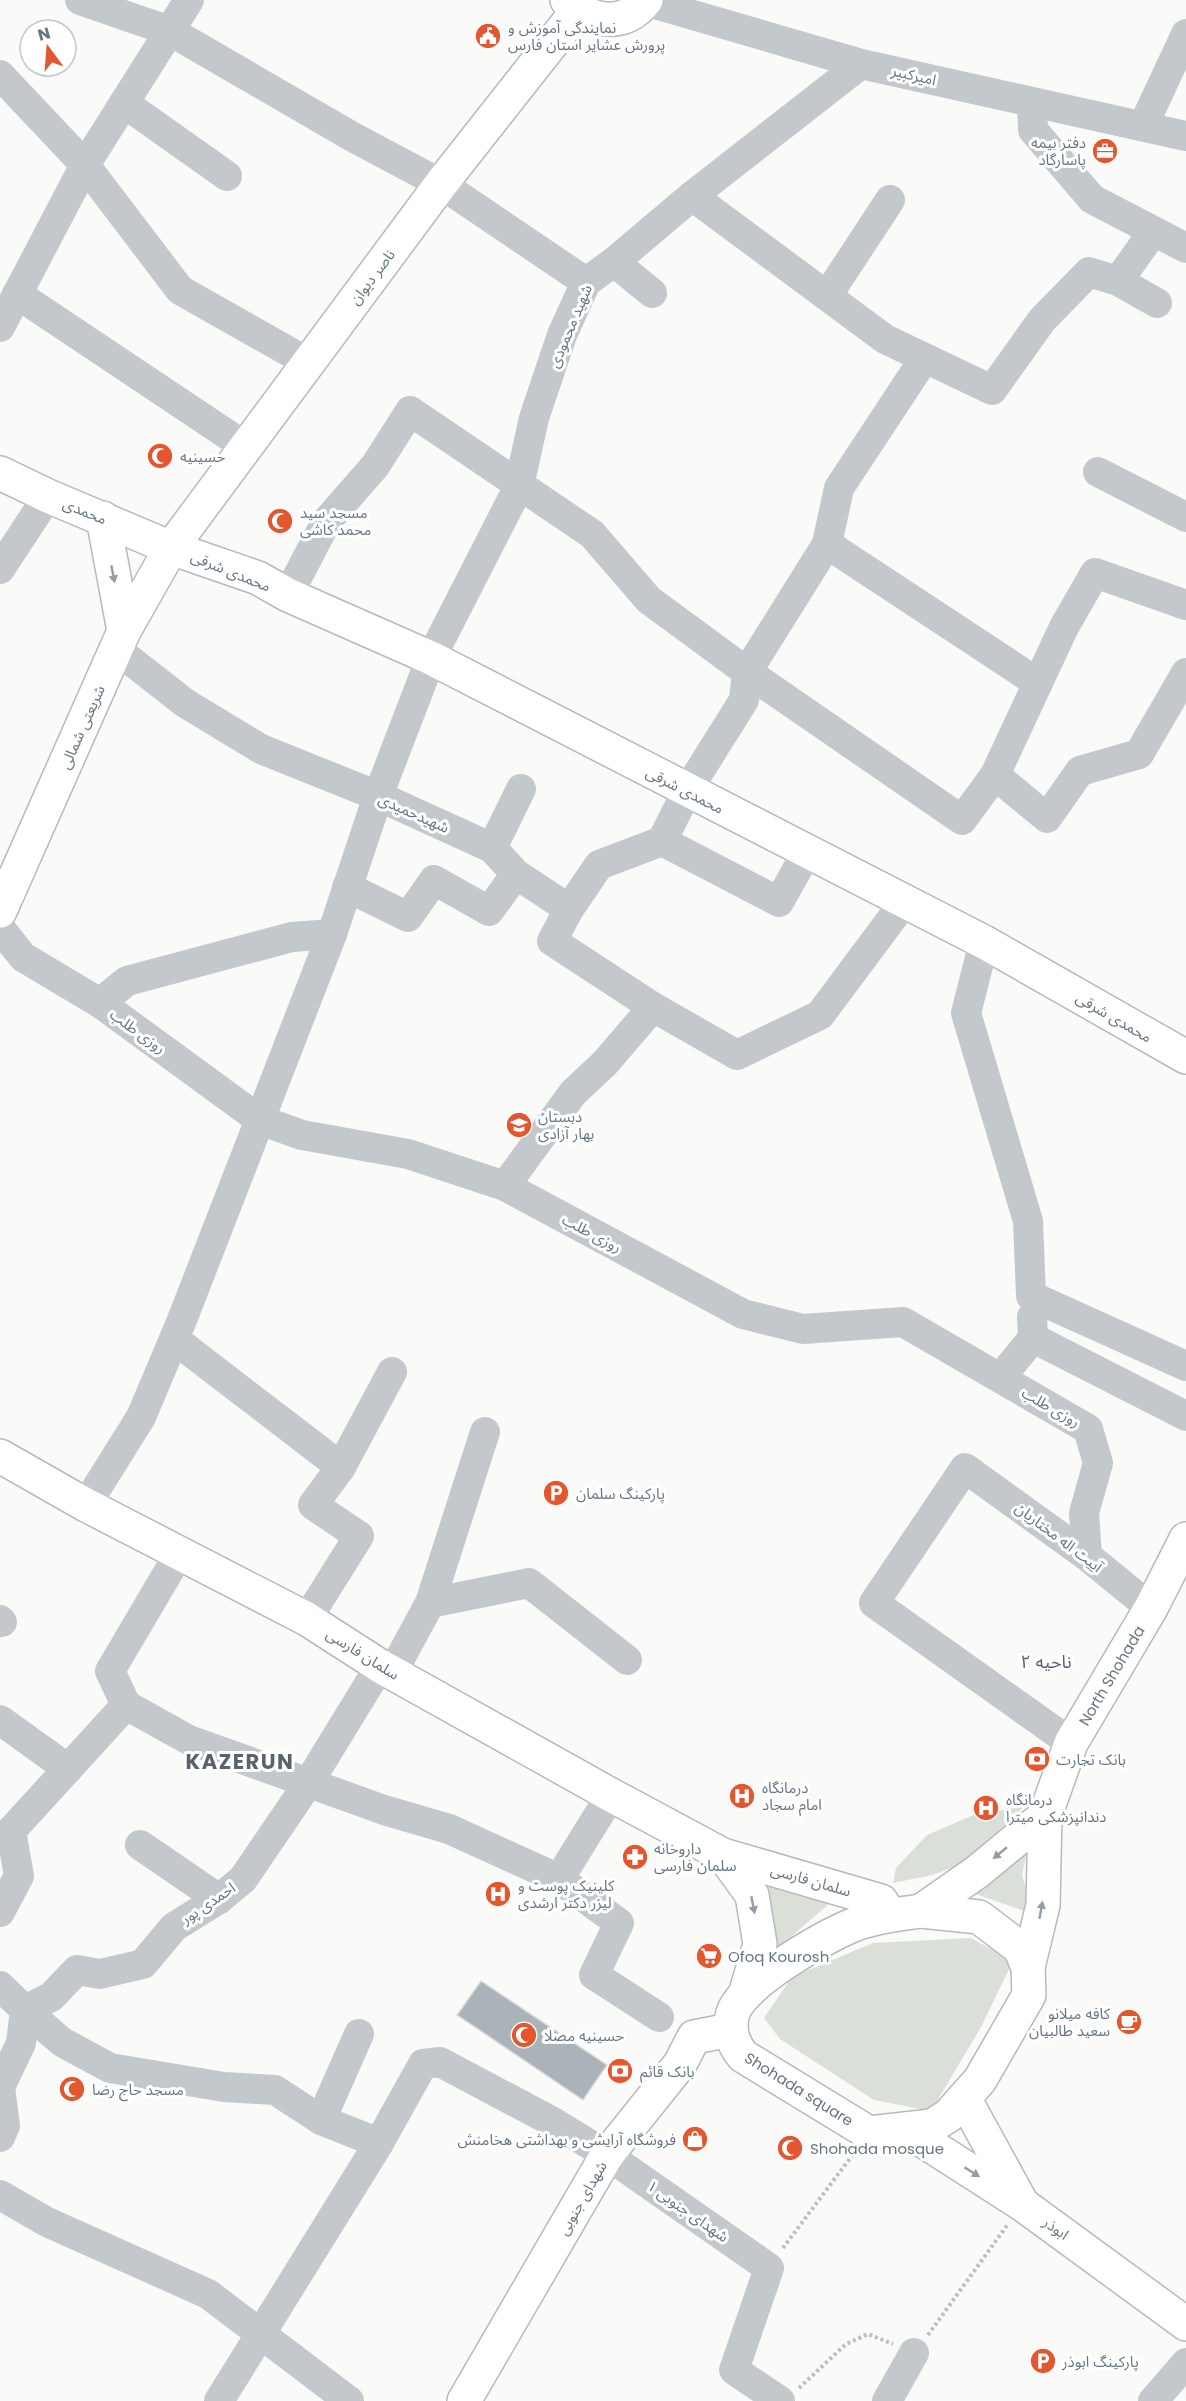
<svg xmlns="http://www.w3.org/2000/svg" width="1186" height="2401" font-family="Poppins,'Noto Sans Arabic',sans-serif">
<rect width="100%" height="100%" fill="#fafaf8"/>
<!-- green -->
<g fill="#dadfd7">
<path d="M1025,1806L968,1862L932,1875L893,1883L896,1868L927,1835L971,1816Z"/>
<path d="M1029,1842L1022,1875L1033,1914L967,1891Z"/>
<path d="M756,1883L831,1902L792,1936L771,1966C775,1929 775,1916 756,1883Z"/>
<path d="M971,1938L1013,1961L980,2029L931,2111L874,2100L780,2039L764,2018L792,1977L873,1943Z"/>
</g>
<!-- building -->
<path fill="#aab3b9" stroke="#dcdcda" stroke-width="1.5" d="M481,1981L607,2065L583,2100L457,2015Z"/>
<g fill="none" stroke-linecap="round" stroke-linejoin="round">
<!-- major casing -->
<g stroke="#b5babe" stroke-width="36">
<g id="major">
<path d="M567,0C590,22 624,29 646,0"/>
<path d="M0,473L48,496L171,548L258,578L288,595L431,658L984,942L1186,1057"/>
<path d="M103,518L124,631"/>
<path d="M0,911L124,631L171,548L441,184L578,10"/>
<path d="M0,1456L86,1505L307,1619L380,1666L611,1795L723,1855L881,1901L890,1915"/>
<path d="M723,1855L752,1895L760,1944L745,1995"/>
<path d="M921,1911L979,1917L1020,1948L1028,1967L1029,1995L980,2080L948,2116L932,2126L869,2133L743,2056C733,2044 728,2029 733,2013C742,1983 824,1937 853,1925C875,1917 898,1914 921,1911Z"/>
<path d="M921,1911L977,1872L1045,1816"/>
<path id="s1" d="M1028,1967L1043,1905L1045,1816L1071,1743L1151,1608L1186,1539"/>
<path d="M964,2098L1020,2200"/>
<path d="M905,2129L1022,2204L1186,2324"/>
<path d="M464,2401L607,2155L680,2064L694,2037L725,2031L731,2033"/>
</g>
</g>
<!-- path -->
<g stroke="#bbbfc2" stroke-width="4" stroke-dasharray="3 3" stroke-linecap="butt">
<path d="M783,2248L854,2153"/>
<path d="M928,2335L1008,2224"/>
<path d="M799,2388L846,2344L868,2334L893,2344"/>
</g>
<!-- minor -->
<g stroke="#c3c8cc" stroke-width="30">
<path d="M80,0L170,31L351,136L441,184L586,282"/>
<path d="M645,1L861,64L1186,136"/>
<path d="M0,75L85,165L180,290L309,363"/>
<path d="M124,103L227,176"/>
<path d="M1032,103L1033,130L1092,199L1186,248"/>
<path d="M1143,126L1186,34"/>
<path d="M692,196L885,339L992,390L1042,320L1089,272L1118,281L1153,232"/>
<path d="M614,262L652,293"/>
<path d="M1118,281L1157,303"/>
<path d="M17,294L246,447"/>
<path d="M827,296L890,200"/>
<path d="M0,327L85,165L189,0"/>
<path d="M1098,472L1186,517"/>
<path d="M827,544L1038,683"/>
<path d="M0,569L48,496"/>
<path d="M288,595L326,522L375,466L410,411L592,534L649,600L747,672L962,820L995,775L1047,818L1080,771L1139,754L1186,673"/>
<path d="M116,649L185,703L261,749L378,796L492,848L516,874L569,909L552,941L653,1007"/>
<path d="M995,775L1064,627L1095,573L1186,605"/>
<path d="M662,841L779,902L807,852"/>
<path d="M492,848L521,789"/>
<path d="M347,887L408,917L434,880L489,911L516,874"/>
<path d="M569,909L599,865L662,841L687,791L744,700L747,672L827,544L839,488L924,359"/>
<path d="M0,928L23,957L100,1003L260,1120L302,1135L408,1154L505,1186L743,1314L803,1329L903,1322L1088,1429L1098,1463L1084,1513L1087,1556"/>
<path d="M984,942L966,1013L1028,1221L1031,1296L1186,1366"/>
<path d="M100,1003L127,981L292,937L332,934"/>
<path d="M505,1186L573,1093L605,1063L653,1007L737,1055L820,1015L905,901"/>
<path d="M1033,1338L1186,1416"/>
<path d="M174,1339L341,1467L313,1505L359,1536L307,1619"/>
<path d="M1001,1377L1033,1338L1032,1317"/>
<path d="M341,1467L392,1372"/>
<path d="M86,1505L141,1417L182,1320L332,934L378,796L431,658L519,486L534,418L562,335L586,282L614,262L692,196L861,64"/>
<path d="M430,1603L529,1583L627,1660"/>
<path d="M0,1620L2,1622"/>
<path d="M380,1666L309,1782L243,1879L219,1899L174,1927L143,1964L100,1974L77,1970L51,1997L25,2010L62,2042L110,2068L224,2087L275,2090L321,2120L379,2143L423,2064L440,2062L553,2122L607,2155L769,2268L734,2370L780,2401"/>
<path d="M392,1673L430,1603L485,1432"/>
<path d="M126,1705L189,1740L384,1810L449,1829L559,1879"/>
<path d="M0,1720L68,1769"/>
<path d="M1071,1743L874,1603L965,1468L1087,1556L1151,1608"/>
<path d="M611,1795L559,1879L619,1923L594,1975L659,2017"/>
<path d="M140,1845L219,1899"/>
<path d="M0,1912L19,1876L11,1831L126,1705L110,1671L179,1554"/>
<path d="M0,1986L25,2010L21,2043L0,2087"/>
<path d="M0,2088L5,2126L0,2137"/>
<path d="M321,2120L359,2034"/>
<path d="M0,2195L47,2222L208,2294L349,2401"/>
<path d="M219,2401L379,2143"/>
<path d="M887,2401L914,2353"/>
<path d="M1153,2401L1186,2363"/>
</g>
<!-- major -->
<use href="#major" stroke="#fff" stroke-width="33"/>
</g>
<!-- one-way arrows -->
<defs><path id="oneway-solid" d="M-6-.8H1V-3.2L6.5 0L1 3.2V.8H-6Z" transform="scale(1.5)"/></defs>
<g fill="#939fa8">
<use href="#oneway-solid" transform="translate(113 574) rotate(79)"/>
<use href="#oneway-solid" transform="translate(1000 1853) rotate(140)"/>
<use href="#oneway-solid" transform="translate(753 1905) rotate(79)"/>
<use href="#oneway-solid" transform="translate(1041 1910) rotate(-80)"/>
<use href="#oneway-solid" transform="translate(972 2172) rotate(32)"/>
</g>
<!-- icons -->
<defs>
<g id="civic-disc" transform="scale(1.35)"><circle r="9.5" fill="#e4572e" stroke="#fff"/><path d="M-.6-6.5H3V-4.5H.6V-3L4-1V1h2V6H-6V1h2V-1L-.6-3ZM-1.2 2.5V6h2.4V2.5Z" fill="#fff"/></g>
<g id="office-disc" transform="scale(1.35)"><circle r="9.5" fill="#e4572e" stroke="#fff"/><path d="M-6-3h4V-5.5h4V-3h4V5H-6ZM-1-4.5V-3h2v-1.5ZM-6 0V1H6V0Z" fill="#fff"/></g>
<g id="mosque-disc" transform="scale(1.35)"><circle r="9.5" fill="#e4572e" stroke="#fff"/><path d="M3.5-4.9A6 6 0 1 0 3.5 4.9A5 5 0 1 1 3.5-4.9Z" fill="#fff"/></g>
<g id="school-disc" transform="scale(1.35)"><circle r="9.5" fill="#e4572e" stroke="#fff"/><path d="M0-5L7-2L0 1L-7-2ZM-4 1L0 2.5L4 1V4Q0 6-4 4Z" fill="#fff"/></g>
<g id="parking-disc" transform="scale(1.35)"><circle r="9.5" fill="#e4572e" stroke="#fff"/><path d="M-3.5-5.5H1a3.5 3.5 0 0 1 0 7H-1V5.5H-3.5ZM-1-3.4V-.6H.8a1.4 1.4 0 0 0 0-2.8Z" fill="#fff"/></g>
<g id="bank-disc" transform="scale(1.35)"><circle r="9.5" fill="#e4572e" stroke="#fff"/><path d="M-6-4H6V4H-6ZM0-2.3a2.3 2.3 0 1 0 0 4.6a2.3 2.3 0 1 0 0-4.6Z" fill="#fff"/></g>
<g id="hospital-disc" transform="scale(1.35)"><circle r="9.5" fill="#e4572e" stroke="#fff"/><path d="M-5-5h3v3.5h4V-5h3V5h-3V1.5h-4V5h-3Z" fill="#fff"/></g>
<g id="pharmacy-disc" transform="scale(1.35)"><circle r="9.5" fill="#e4572e" stroke="#fff"/><path d="M-2-6h4v4h4v4h-4v4h-4v-4h-4v-4h4Z" fill="#fff"/></g>
<g id="supermarket-disc" transform="scale(1.35)"><circle r="9.5" fill="#e4572e" stroke="#fff"/><path d="M-6-5.5h2.5l.6 2H6L4.5 2H-2.5L-4.4-4H-6ZM-1.5 3.2a1.3 1.3 0 1 0 .1 0ZM3 3.2a1.3 1.3 0 1 0 .1 0Z" fill="#fff"/></g>
<g id="cafe-disc" transform="scale(1.35)"><circle r="9.5" fill="#e4572e" stroke="#fff"/><path d="M-5.5-4.5H6V0H3Q3 3.5 0 3.5H-2.5Q-5.5 3.5-5.5 0ZM3-3.2v2h1.7v-2ZM-6 4.5H4V6H-6Z" fill="#fff"/></g>
<g id="shop-disc" transform="scale(1.35)"><circle r="9.5" fill="#e4572e" stroke="#fff"/><path d="M-5-2.5h2.3a2.7 3.5 0 0 1 5.4 0H5L5.5 6h-11ZM-1.5-2.5h3a1.5 2.3 0 0 0-3 0Z" fill="#fff"/></g>
</defs>
<g fill-rule="evenodd">
<use href="#civic-disc" x="488" y="36"/>
<use href="#office-disc" x="1105" y="151"/>
<use href="#mosque-disc" x="160" y="456"/>
<use href="#mosque-disc" x="280" y="521"/>
<use href="#school-disc" x="519" y="1125"/>
<use href="#parking-disc" x="556" y="1493"/>
<use href="#bank-disc" x="1037" y="1759"/>
<use href="#hospital-disc" x="742" y="1796"/>
<use href="#hospital-disc" x="986" y="1808"/>
<use href="#pharmacy-disc" x="635" y="1857"/>
<use href="#hospital-disc" x="498" y="1894"/>
<use href="#supermarket-disc" x="709" y="1956"/>
<use href="#cafe-disc" x="1129" y="2022"/>
<use href="#mosque-disc" x="524" y="2035"/>
<use href="#bank-disc" x="620" y="2071"/>
<use href="#mosque-disc" x="72" y="2089"/>
<use href="#shop-disc" x="695" y="2139"/>
<use href="#mosque-disc" x="790" y="2148"/>
<use href="#parking-disc" x="1043" y="2361"/>
</g>
<g text-anchor="middle" dominant-baseline="central" stroke-width="6" stroke-linejoin="round" paint-order="stroke">
<!-- poi labels -->
<g font-size="15" fill="#657683" stroke="#fff" text-anchor="start">
<text x="508" y="27">نمایندگی آموزش و<tspan x="508" dy="17">پرورش عشایر استان فارس</tspan></text>
<text x="1086" y="142" text-anchor="end">دفتر بیمه<tspan x="1086" dy="17">پاسارگاد</tspan></text>
<text x="180" y="456">حسینیه</text>
<text x="300" y="512">مسجد سید<tspan x="300" dy="17">محمد کاشی</tspan></text>
<text x="538" y="1116">دبستان<tspan x="538" dy="17">بهار آزادی</tspan></text>
<text x="576" y="1493">پارکینگ سلمان</text>
<text x="1056" y="1759">بانک تجارت</text>
<text x="762" y="1787">درمانگاه<tspan x="762" dy="17">امام سجاد</tspan></text>
<text x="1006" y="1799">درمانگاه<tspan x="1006" dy="17">دندانپزشکی میترا</tspan></text>
<text x="654" y="1848">داروخانه<tspan x="654" dy="17">سلمان فارسی</tspan></text>
<text x="518" y="1885">کلینیک پوست و<tspan x="518" dy="17">لیزر دکتر ارشدی</tspan></text>
<text x="728" y="1956">Ofoq Kourosh</text>
<text x="1110" y="2013" text-anchor="end">کافه میلانو<tspan x="1110" dy="17">سعید طالبیان</tspan></text>
<text x="544" y="2035">حسینیه مصلا</text>
<text x="640" y="2071">بانک قائم</text>
<text x="92" y="2089">مسجد حاج رضا</text>
<text x="676" y="2139" text-anchor="end">فروشگاه آرایشی و بهداشتی هخامنش</text>
<text x="810" y="2148">Shohada mosque</text>
<text x="1062" y="2361">پارکینگ ابوذر</text>
</g>
<!-- street labels -->
<g font-size="15" fill="#657683" stroke="#fff">
<text transform="translate(914 75) rotate(13)">امیرکبیر</text>
<text transform="translate(372 277) rotate(-53)">ناصر دیوان</text>
<text transform="translate(570 326) rotate(-67)">شهید محمودی</text>
<text transform="translate(85 511) rotate(22)">محمدی</text>
<text transform="translate(231 571) rotate(22)">محمدی شرقی</text>
<text transform="translate(82 727) rotate(-66)">شریعتی شمالی</text>
<text transform="translate(685 790) rotate(27)">محمدی شرقی</text>
<text transform="translate(414 813) rotate(24)">شهیدحمیدی</text>
<text transform="translate(1114 1017) rotate(30)">محمدی شرقی</text>
<text transform="translate(138 1031) rotate(36)">روزی طلب</text>
<text transform="translate(592 1233) rotate(28)">روزی طلب</text>
<text transform="translate(1051 1407) rotate(30)">روزی طلب</text>
<text transform="translate(1059 1537) rotate(37)">آییت اله مختاریان</text>
<text transform="translate(363 1654) rotate(32)">سلمان فارسی</text>
<text stroke="none"><textPath href="#s1" startOffset="309">North Shohada</textPath></text>
<text transform="translate(811 1880) rotate(16)">سلمان فارسی</text>
<text transform="translate(208 1903) rotate(-34)">احمدی پور</text>
<text transform="translate(799 2089) rotate(32)">Shohada square</text>
<text transform="translate(582 2198) rotate(-60)">شهدای جنوبی</text>
<text transform="translate(688 2211) rotate(35)">۱ شهدای جنوبی</text>
<text transform="translate(1056 2228) rotate(36)">ابوذر</text>
</g>
<!-- quarter labels -->
<g font-size="18" fill="#57646e" stroke="#fff">
<text x="1046" y="1661">ناحیه ۲</text>
</g>
<!-- district labels -->
<g font-size="21" font-weight="bold" letter-spacing="1.5" fill="#57646e" stroke="#fff">
<text x="240" y="1761">KAZERUN</text>
</g>
</g>
<!-- north arrow -->
<g transform="translate(48 48) rotate(344)"><circle r="28" fill="#ffffff" stroke="#c1c8cd" stroke-width="1.5"/>
<path d="M0-4.5L10 22L0 15L-10 22Z" fill="#e4572e"/>
<text y="-9" font-size="16" font-weight="bold" text-anchor="middle" fill="#657683">N</text>
</g>
</svg>
